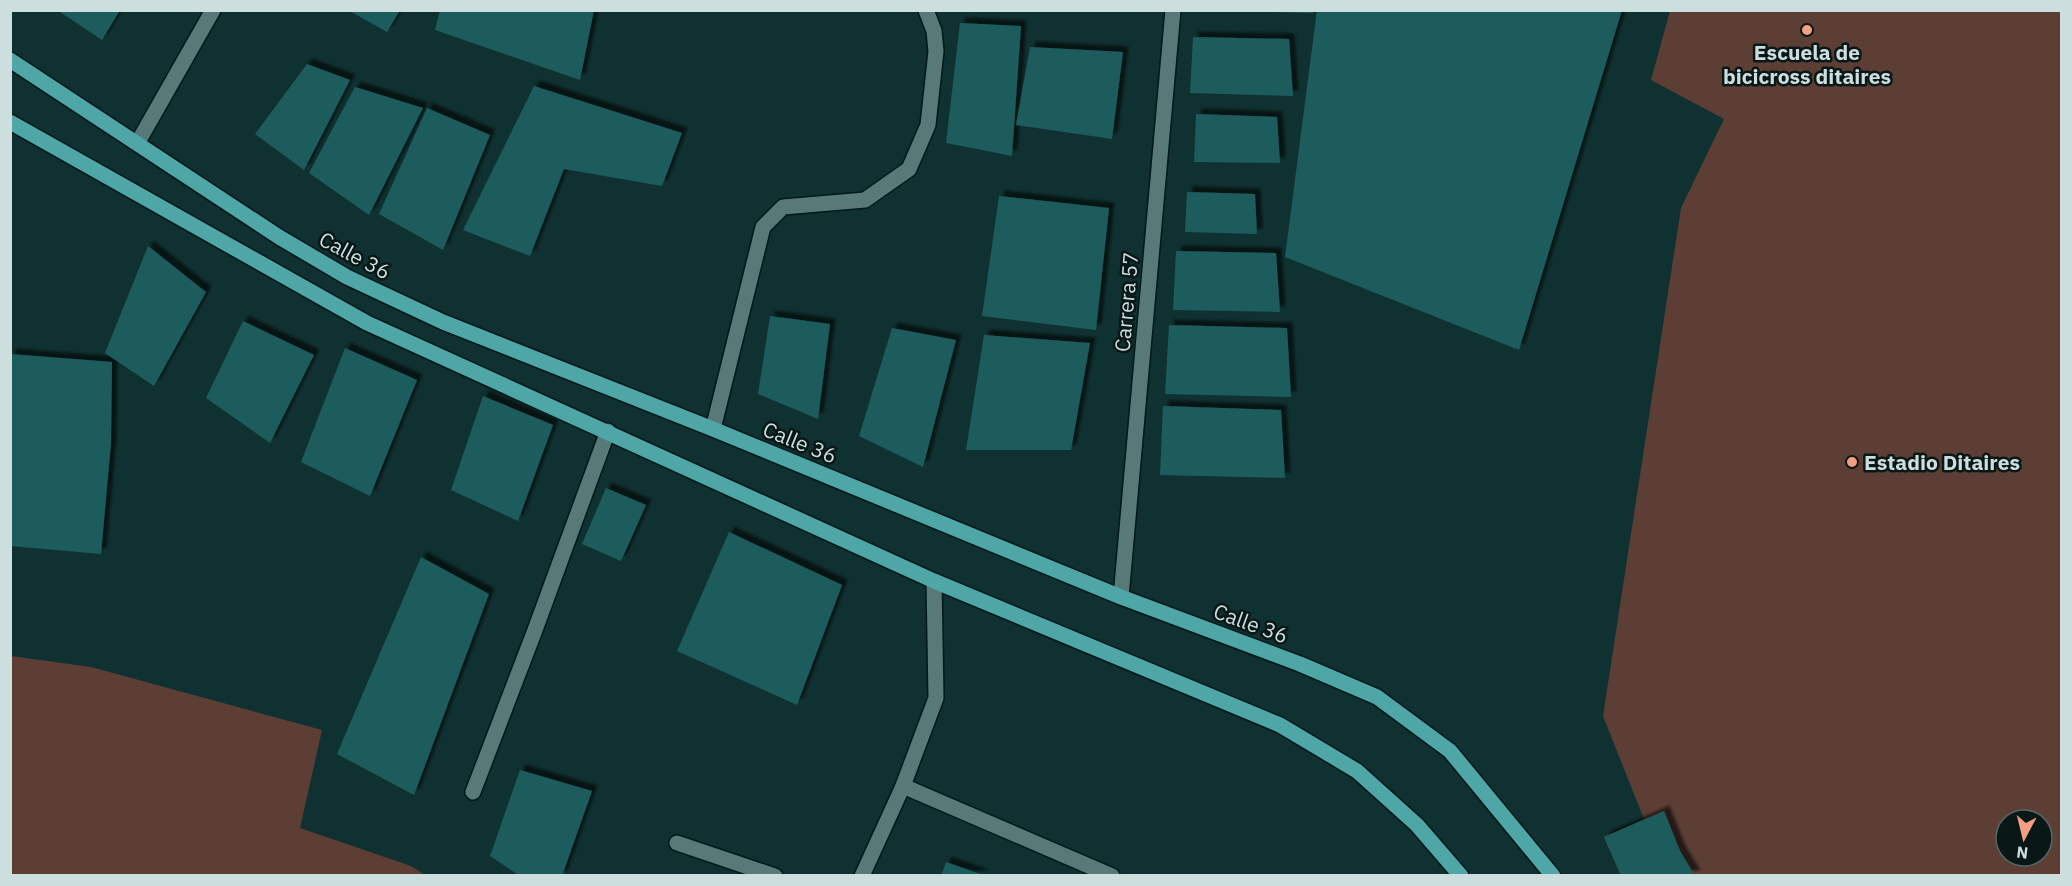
<svg xmlns="http://www.w3.org/2000/svg" width="2072" height="886" font-family="'IBM Plex Sans',sans-serif">
<defs>
<filter id="shadow"><feDropShadow dx="5.5" dy="-5.5" stdDeviation="1.5" flood-color="#0009"/></filter>
</defs>
<rect width="100%" height="100%" fill="#103131"/>
<!-- green -->
<g fill="#5c3e34" fill-rule="evenodd">
<path d="M1670,11H2061V875H1621L1604,837L1644,819L1603,716L1681,208L1724,119L1651,80ZM2006,820H2042V856H2006Z"/>
<path d="M11,656L91,667L322,730L300,828L411,866L425,875H11Z"/>
</g>
<!-- building -->
<g fill="#1f5b5b" filter="url(#shadow)">
<path d="M57,10H120L102,40Z"/>
<path d="M348,10H400L387,32Z"/>
<path d="M440,10H594L580,80L435,30Z"/>
<path d="M1272,10H1313V13L1272,12Z"/>
<path d="M1317,10H1622L1519,350L1285,257Z"/>
<path d="M960,23L1021,26L1012,156L946,143Z"/>
<path d="M1193,37L1289,39L1293,96L1190,93Z"/>
<path d="M1030,47L1123,52L1112,139L1016,125Z"/>
<path d="M307,64L350,80L304,170L255,134Z"/>
<path d="M534,86L682,133L662,186L564,169L530,256L463,230Z"/>
<path d="M355,87L423,108L369,215L309,173Z"/>
<path d="M427,108L490,135L443,250L379,214Z"/>
<path d="M1196,114L1277,117L1280,163L1194,162Z"/>
<path d="M1187,192L1255,194L1257,234L1185,232Z"/>
<path d="M999,196L1109,208L1096,330L982,316Z"/>
<path d="M148,246L206,292L154,386L105,353Z"/>
<path d="M1176,251L1276,253L1280,312L1173,310Z"/>
<path d="M770,316L830,324L818,419L758,394Z"/>
<path d="M243,321L314,355L270,443L206,398Z"/>
<path d="M1169,325L1287,328L1291,397L1165,394Z"/>
<path d="M892,328L956,340L923,467L859,436Z"/>
<path d="M984,335L1090,343L1071,450H966Z"/>
<path d="M345,348L417,380L370,496L301,462Z"/>
<path d="M10,354L112,362L111,443L101,554L10,546Z"/>
<path d="M483,396L553,425L518,521L451,490Z"/>
<path d="M1163,406L1281,410L1285,478L1160,475Z"/>
<path d="M606,488L646,505L621,561L582,544Z"/>
<path d="M729,532L842,585L797,705L677,651Z"/>
<path d="M421,557L489,594L414,795L337,754Z"/>
<path d="M520,770L592,791L562,876H520L490,856Z"/>
<path d="M1664,811L1680,851L1695,876H1621L1604,837Z"/>
<path d="M946,862L983,875V876H941Z"/>
</g>
<g fill="none" stroke-linecap="round" stroke-linejoin="round">
<!-- minor casing -->
<g stroke="#011818" stroke-width="18">
<g id="minor">
<path d="M138,142L213,10"/>
<path d="M713,429L763,227L783,207L865,200L909,169L928,125L936,51L934,31L926,10"/>
<path d="M1121,597L1173,10"/>
<path d="M903,786L1112,876"/>
<path d="M473,792L535,630L608,431"/>
<path d="M677,843L775,876"/>
<path d="M862,876L903,786L936,698L934,581"/>
</g>
</g>
<!-- major casing -->
<g stroke="#011818" stroke-width="18">
<g id="major">
<path d="M10,60L279,237L347,277L443,322L713,429L1121,597L1300,664L1377,697L1450,751L1553,876"/>
<path d="M10,122L367,323L934,581L1280,725L1357,771L1417,825L1461,876"/>
</g>
</g>
<!-- minor -->
<use href="#minor" stroke="#577978" stroke-width="15"/>
<!-- major -->
<use href="#major" stroke="#4ea6a6" stroke-width="15"/>
</g>
<!-- markers -->
<g fill="#f39f84" stroke="#091717" stroke-width="2">
<circle cx="1807" cy="30" r="6"/>
<circle cx="1852" cy="462" r="6"/>
</g>
<g text-anchor="middle" dominant-baseline="central" stroke-width="5" stroke-linejoin="round" paint-order="stroke">
<!-- poi labels -->
<g font-size="21" font-weight="bold" fill="#ccdede" stroke="#091717">
<text x="1807" y="52">Escuela de<tspan x="1807" dy="24">bicicross ditaires</tspan></text>
<text x="1864" y="462" text-anchor="start">Estadio Ditaires</text>
</g>
<!-- street labels -->
<g font-size="21" fill="#ccdede" stroke="#091717">
<text transform="translate(355 255) rotate(28)">Calle 36</text>
<text transform="translate(1126 302) rotate(-85)">Carrera 57</text>
<text transform="translate(800 442) rotate(22)">Calle 36</text>
<text transform="translate(1251 623) rotate(20)">Calle 36</text>
</g>
</g>
<!-- border -->
<rect width="2072" height="886" fill="none" stroke="#ccdede" stroke-width="24"/>
<!-- north arrow -->
<g transform="translate(2024 838) rotate(187)"><circle r="28" fill="#091717" stroke="#576767" stroke-width="1.5"/>
<path d="M0-4.5L10 22L0 15L-10 22Z" fill="#f39f84"/>
<text y="-9" font-size="16" font-weight="bold" text-anchor="middle" fill="#ccdede">N</text>
</g>
</svg>
